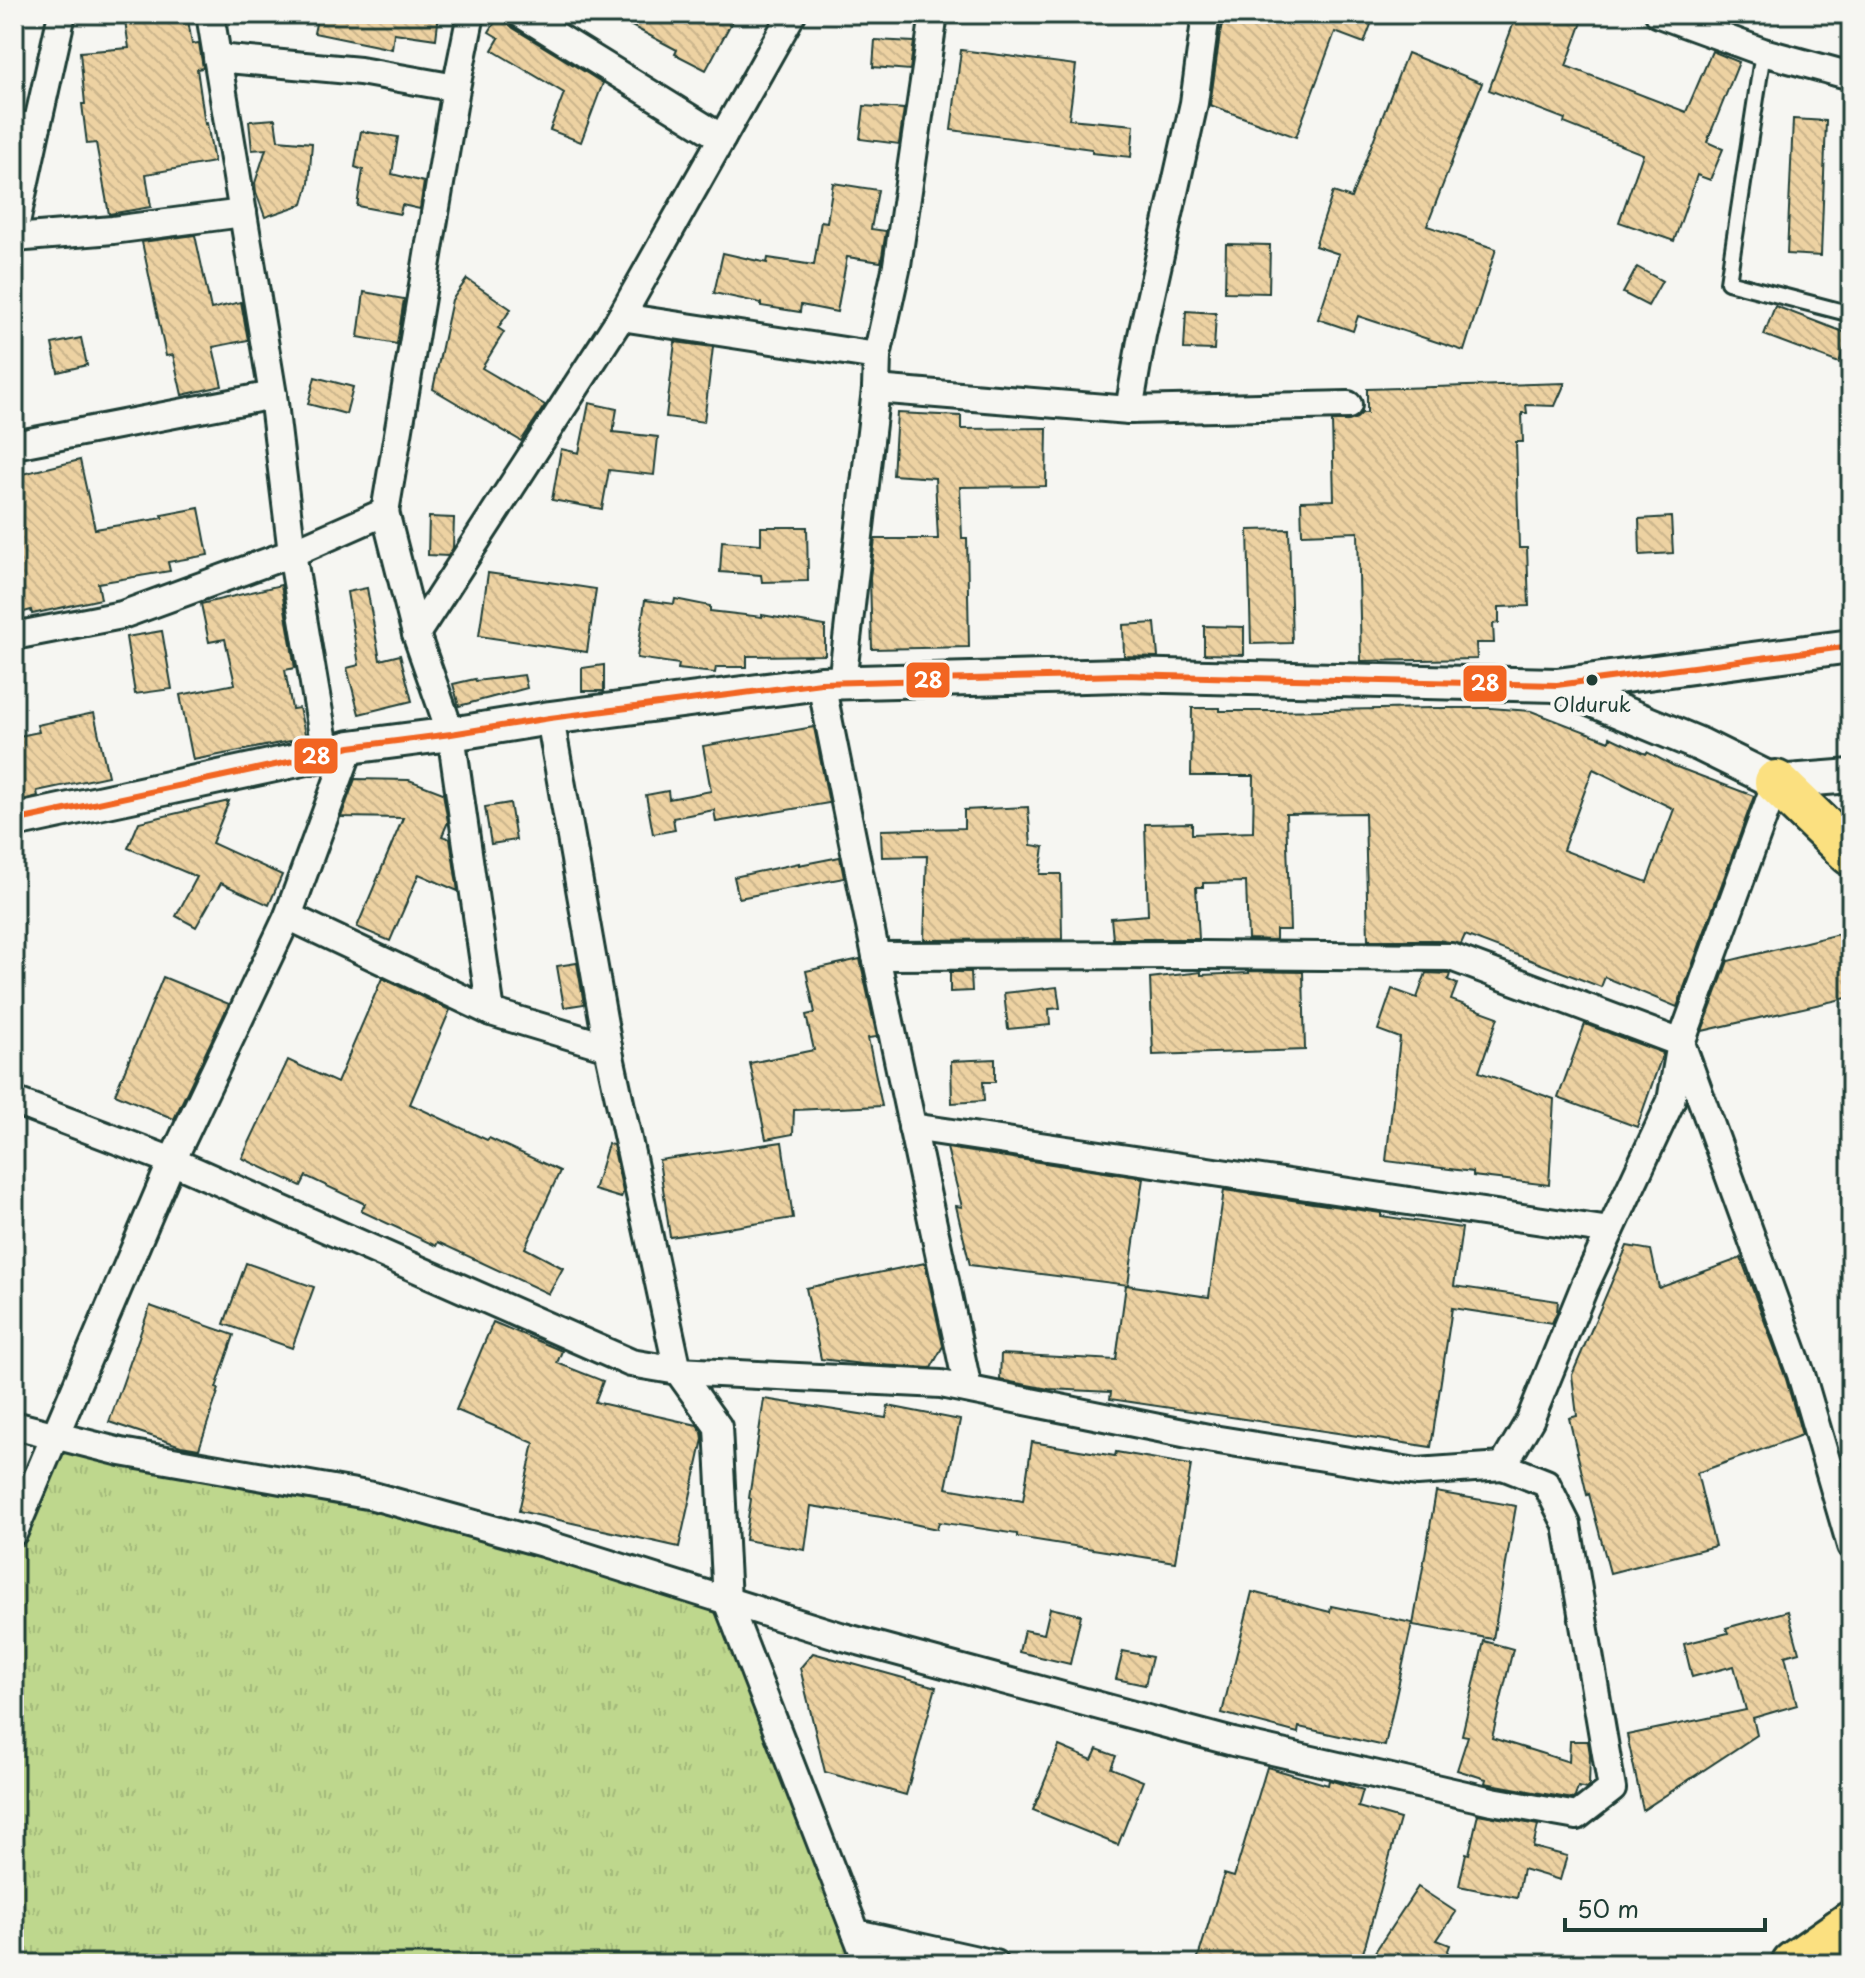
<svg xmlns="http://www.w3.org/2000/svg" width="1865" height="1978" font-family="'Playpen Sans',sans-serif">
<defs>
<pattern id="grass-tufts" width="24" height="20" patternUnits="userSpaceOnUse" patternTransform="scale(2)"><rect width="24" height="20" fill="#bed78d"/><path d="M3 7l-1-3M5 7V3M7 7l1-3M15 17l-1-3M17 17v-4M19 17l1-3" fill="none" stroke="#a3b97a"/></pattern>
<pattern id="building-back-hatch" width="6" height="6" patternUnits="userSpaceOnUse" patternTransform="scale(2)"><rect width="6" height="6" fill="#edd2a2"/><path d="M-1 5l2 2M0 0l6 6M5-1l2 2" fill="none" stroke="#cbb58c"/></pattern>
</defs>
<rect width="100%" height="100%" fill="#f6f6f2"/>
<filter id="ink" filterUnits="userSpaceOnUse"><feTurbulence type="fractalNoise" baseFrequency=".0125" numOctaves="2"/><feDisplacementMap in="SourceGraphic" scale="16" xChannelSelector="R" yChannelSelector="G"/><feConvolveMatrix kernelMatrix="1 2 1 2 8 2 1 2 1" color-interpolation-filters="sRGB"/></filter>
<g filter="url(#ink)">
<!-- grass -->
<path fill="url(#grass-tufts)" stroke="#6e8a60" stroke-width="2" d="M55,1435L373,1496L727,1601L864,1964H14V1532Z"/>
<!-- building -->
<g fill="url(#building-back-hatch)" stroke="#1f3d34" stroke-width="2" fill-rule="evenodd">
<path d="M124,14H187L192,44L199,43L203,68L197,69L205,124L207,123L214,162L146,174L151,207L109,214L96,143L87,144L82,104H85L80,52L129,48Z"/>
<path d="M318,14H439L436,39L394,33L392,49L314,33Z"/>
<path d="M500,14H505L507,22L513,28L603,83L581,142L550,130L564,93L492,50L499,38L489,32Z"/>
<path d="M609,14H736L706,70L675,54L677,50Z"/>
<path d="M1224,14H1375L1364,43L1335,32L1296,137L1210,105L1220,34Z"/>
<path d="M1517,14H1585L1566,66L1686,112L1712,51L1739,62L1707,142L1723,149L1710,180L1697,175L1674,241L1619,222L1643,154L1564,123L1565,119L1489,90Z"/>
<path d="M875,40L914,42L910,70L873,67Z"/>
<path d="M961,50L1076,65L1069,119L1134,125L1131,157L1092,153V149L951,130Z"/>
<path d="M1407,53L1482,83L1427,226L1496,249L1464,351L1358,316L1353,331L1318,319L1339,254L1315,246L1333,192L1351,198Z"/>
<path d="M864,106L904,109L899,144L860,139Z"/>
<path d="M275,119L278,140L312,143L309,183L303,204L265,217L256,192L255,183L266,149L252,150L249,121Z"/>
<path d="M1793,119L1826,121L1821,256L1787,254Z"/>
<path d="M361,131L398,137L392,174L424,182L420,209L402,205L400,214L357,206L363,170L355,167Z"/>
<path d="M833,183L878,190L871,229L886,231L881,262L847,257L837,312L801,305L800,312L761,306V303L714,293L723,253L767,263L768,258L814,265L821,221L827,222Z"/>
<path d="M195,235L211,309L241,302L248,340L213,347L222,386L182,395L173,355L166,356L142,242Z"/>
<path d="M1226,244L1270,245L1269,293L1225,292Z"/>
<path d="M1637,267L1662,281L1648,306L1623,293Z"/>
<path d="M467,279L511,309L498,328L504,332L482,368L545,405L521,441L433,389L452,300Z"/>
<path d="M364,292L404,299L397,344L358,337Z"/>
<path d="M1775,306L1849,334L1839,363L1764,335Z"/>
<path d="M1186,311L1216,313L1214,350L1184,349Z"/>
<path d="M81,338L87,365L58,372L52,344Z"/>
<path d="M675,342L713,347L704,422L666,417Z"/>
<path d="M315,377L353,387L346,414L308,404Z"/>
<path d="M1565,383L1555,406L1526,405L1527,413H1522L1523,442H1516L1519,548H1527L1529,606L1499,607V623L1493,624L1494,643H1476L1477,659L1361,661L1358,532L1302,534L1301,501L1334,500L1332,421H1349L1357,418L1362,413H1367V389Z"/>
<path d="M589,403L617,409L613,432L658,437L654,475L609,470L602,509L552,500L561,449L579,453Z"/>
<path d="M897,413L961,416V429L1047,428L1046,486L960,487L962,538H967L969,647L872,649L870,577L875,539H938L935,478L893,475Z"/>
<path d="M80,460L95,529L163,518L162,515L199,508L208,555L168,562L170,571L98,583L101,599L32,614L31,610L14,615V476Z"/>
<path d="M429,517L454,518L453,548L448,556L428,555Z"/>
<path d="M1671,517L1673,553L1640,555L1639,519Z"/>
<path d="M761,527H807L808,581L762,582L761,575L720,572L722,541L761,544Z"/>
<path d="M1289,529L1292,643L1251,644L1248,530Z"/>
<path d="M488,573L596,589L587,652L479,636Z"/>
<path d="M281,585L295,668L285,670L292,709L299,708L306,738L193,760L180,695L235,684L225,639L209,642L201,604Z"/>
<path d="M367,588L380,660L400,655L412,701L359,714L347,668L359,665L347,592Z"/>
<path d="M675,599L710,606V611L762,617V615L825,626V655L747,656V667H716L715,673L678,669L679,664L637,658L645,600L674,604Z"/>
<path d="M1155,623L1158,657L1124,656L1123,625Z"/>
<path d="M1204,626L1244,627V655L1204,654Z"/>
<path d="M162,631L172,689L135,694L126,637Z"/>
<path d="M604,665V691H582V668Z"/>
<path d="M524,675L527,688L459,706L453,684L475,679L476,681Z"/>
<path d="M1192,708H1220V711H1274L1433,708H1490L1531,711L1609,741L1610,737L1646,754L1647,752L1674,766L1754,796L1677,1007L1605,977L1601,987L1465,935L1461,944L1438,940H1368L1365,813L1286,814L1290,930H1276V940L1248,939L1246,882L1203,883V887H1196L1199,939H1113L1111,918L1148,915L1145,824L1192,823V834L1253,832L1254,776H1191ZM1593,769L1674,809L1647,882L1563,850Z"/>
<path d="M94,713L108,776L37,791L38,796L14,802V737L39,732L37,725Z"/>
<path d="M814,727L829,803L716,822L714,810L673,818L675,830L653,834L646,795L668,791L669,799L711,791L703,746Z"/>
<path d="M355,779L409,780L443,793L448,822L442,836L450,839L458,891L419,874L390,941L357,927L403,818L341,817Z"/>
<path d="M229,801L212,843L282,875L269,905L221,883L196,927L176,916L197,877L128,848L139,822Z"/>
<path d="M510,803L516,840L491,844L485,807Z"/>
<path d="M1028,807L1031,845L1044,847L1040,874H1061L1062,939L924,940L927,856L882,857L881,830L964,828V810Z"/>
<path d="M840,857L844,878L739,898L734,877L799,863V865Z"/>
<path d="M1851,931V997L1702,1031L1728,961Z"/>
<path d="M860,959L877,1037L868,1038L882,1106L794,1110L793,1134L766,1139L750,1063L814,1050L806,1015L815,1013L806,971Z"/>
<path d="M577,963L584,1004L564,1007L557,966Z"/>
<path d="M1249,971L1303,972L1305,1050L1153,1055L1150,978L1201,972V975L1249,973Z"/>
<path d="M950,972H971L972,991L950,992Z"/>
<path d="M1426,973L1450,974L1448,980L1457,984L1451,1000L1498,1017L1479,1072L1554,1099L1549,1185L1473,1176V1172L1386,1161L1400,1038L1378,1030L1392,989L1417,998Z"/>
<path d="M163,977L229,1004L174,1119L115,1094Z"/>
<path d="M382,978L450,1010L410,1104L487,1140L489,1138L560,1171L525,1248L563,1268L549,1294L438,1242L436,1246L361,1211L365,1204L306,1176L301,1186L242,1158L288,1060L337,1083Z"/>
<path d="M1057,987L1060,1008L1049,1009L1050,1025L1008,1029L1004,993Z"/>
<path d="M1585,1024L1663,1053L1637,1127L1558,1098Z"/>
<path d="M995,1059V1082H983L984,1101L952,1103L951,1061Z"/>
<path d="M782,1142L793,1218L670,1237L659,1160Z"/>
<path d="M608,1144L613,1145L623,1192L621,1198L594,1190Z"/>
<path d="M947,1148L1143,1178L1128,1285L970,1265L956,1206L962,1207Z"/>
<path d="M1224,1190L1381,1213V1216L1462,1228L1454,1286L1558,1301L1557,1312L1552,1323L1452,1308L1431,1447L1110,1399L1111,1392L1049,1389L1000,1380L1001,1354L1116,1360L1126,1285L1209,1297Z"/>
<path d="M1627,1246L1651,1250L1659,1288L1741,1258L1786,1379L1802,1435L1697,1473L1715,1546L1610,1573L1589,1494L1587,1495L1569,1418L1577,1416L1572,1375Z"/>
<path d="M246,1263L314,1287L292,1348L224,1324Z"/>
<path d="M925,1263L943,1346L931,1368L862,1364L821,1359L806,1288Z"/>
<path d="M150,1306L234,1335L216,1388L219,1389L199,1449L181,1446L109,1422Z"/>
<path d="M493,1322L562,1351L557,1363L603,1381L595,1402L697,1425L702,1432L703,1439L679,1547L519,1511L534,1443L456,1410Z"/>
<path d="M764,1399L886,1418L888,1406L960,1420L946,1488L1023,1501L1032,1442L1115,1456L1116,1452L1191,1465L1175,1562L1017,1537V1534L939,1522L937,1529L881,1517L811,1506L805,1550L745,1540L751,1499L749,1498Z"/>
<path d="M1436,1492L1516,1506L1493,1639L1413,1625Z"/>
<path d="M1252,1592L1330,1612L1331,1606L1412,1623L1385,1746L1299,1727L1298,1733L1222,1713Z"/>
<path d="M1050,1608L1081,1615L1070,1664L1019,1652L1024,1630L1044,1634Z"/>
<path d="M1788,1611L1799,1652L1785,1656L1797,1705L1753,1718L1757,1735L1643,1810L1627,1735L1746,1710L1734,1666L1692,1677L1684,1644L1728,1633L1726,1628Z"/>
<path d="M1484,1641L1513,1649L1492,1738L1569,1762L1570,1741H1588L1590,1754L1589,1786L1586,1789L1578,1787L1575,1797L1573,1799L1485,1783L1486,1779L1457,1770L1468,1736L1462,1735Z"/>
<path d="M1123,1651L1152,1657L1145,1685L1116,1679Z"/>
<path d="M813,1653L936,1687L906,1795L825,1772L800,1668Z"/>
<path d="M1059,1746L1092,1760L1097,1749L1116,1756L1111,1768L1143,1781L1118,1845L1033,1810Z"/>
<path d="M1267,1767L1328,1785L1329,1780L1363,1790L1358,1807L1400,1819L1360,1964H1196L1224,1874L1234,1877Z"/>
<path d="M1478,1814L1538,1825L1533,1847L1567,1856L1560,1880L1523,1869L1517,1898L1459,1886L1466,1853L1469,1854Z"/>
<path d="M1418,1887L1456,1912L1437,1940L1450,1945L1443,1964H1367Z"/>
</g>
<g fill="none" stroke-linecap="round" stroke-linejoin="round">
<!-- service casing -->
<g stroke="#1f3d34" stroke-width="20">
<path id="service" d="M1763,52L1728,282L1851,314"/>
</g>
<!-- minor casing -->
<g stroke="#1f3d34" stroke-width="32">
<g id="minor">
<path d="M521,14L722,138"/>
<path d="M1659,14L1763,52L1851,76"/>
<path d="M217,58L360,71L456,88L471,14"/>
<path d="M14,126H37L62,14"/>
<path d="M14,232L37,126"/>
<path d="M14,238L113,230L243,213"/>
<path d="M621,317L877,356"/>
<path d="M876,389L1129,410L1142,335L1194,103L1206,14"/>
<path d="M273,395L292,553L326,754"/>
<path d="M1129,410L1348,405"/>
<path d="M14,445L273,395L210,14"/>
<path d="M385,512L416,634L451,734L491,1012"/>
<path d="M416,634L621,317L792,14"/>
<path d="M14,636L122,615L292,553L385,512L456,88"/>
<path d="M821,683L876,956L968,1389"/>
<path d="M842,683L876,389L877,356L897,265L934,14"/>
<path d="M550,718L608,1047L678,1371L718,1427L727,1601L856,1933L995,1964"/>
<path d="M350,747L288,916L172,1161L631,1363L678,1371L941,1384L1213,1439L1417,1472L1503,1466L1530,1420L1585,1285L1671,1101L1681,1043L1776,782"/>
<path d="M288,916L491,1012L608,1047"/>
<path d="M876,956L1203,955L1451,957L1681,1043L1801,1374L1851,1546"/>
<path d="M14,1101L172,1161L14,1532"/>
<path d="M912,1127L1610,1231"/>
<path d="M14,1425L121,1452L373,1496L543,1543L840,1636L1233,1742L1492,1801L1577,1816L1612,1789L1567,1525L1546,1483L1503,1466"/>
<path d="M856,1933L868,1964"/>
</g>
</g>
<!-- tertiary casing -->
<g stroke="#1f3d34" stroke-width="38">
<g id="tertiary">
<path d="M1560,687L1701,745L1776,782L1851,776"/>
<path d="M14,821L326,754L350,747L451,734L550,718L821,683L1123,675L1557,685L1851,646"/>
</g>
</g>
<!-- primary casing -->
<g stroke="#1f3d34" stroke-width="48">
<path id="primary" d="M1776,782L1851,854"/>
</g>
<!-- motorway casing -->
<g stroke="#1f3d34" stroke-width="50">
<path id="motorway" d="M1794,1964L1851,1924"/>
</g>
<!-- service -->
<use href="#service" stroke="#f6f6f2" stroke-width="14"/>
<!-- minor -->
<use href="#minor" stroke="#f6f6f2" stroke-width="26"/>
<!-- tertiary -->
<use href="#tertiary" stroke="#f6f6f2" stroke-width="32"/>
<!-- primary -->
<use href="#primary" stroke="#fbe080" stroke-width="42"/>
<!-- motorway -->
<use href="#motorway" stroke="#fbe080" stroke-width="44"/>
<!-- bus-1 casing -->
<g stroke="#f6f6f2" stroke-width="12">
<path id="bus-1" d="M14,821L326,754L350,747L451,734L550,718L821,683L1123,675L1557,685L1851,646"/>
</g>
<!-- bus-1 -->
<use href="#bus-1" stroke="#f26522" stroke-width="6"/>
</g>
</g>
<!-- markers -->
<circle fill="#1f3d34" stroke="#f6f6f2" stroke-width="3" cx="1592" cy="680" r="7"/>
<g text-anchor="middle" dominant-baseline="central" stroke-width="8" stroke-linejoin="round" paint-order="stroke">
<!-- bus labels -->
<g font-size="20" fill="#1f3d34" stroke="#f6f6f2">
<text x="1592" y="704">Olduruk</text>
</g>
</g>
<g stroke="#f6f6f2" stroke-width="3">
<rect x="905" y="661" width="46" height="38" rx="8" fill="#f26522"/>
<rect x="1462" y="664" width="46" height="39" rx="8" fill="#f26522"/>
<rect x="293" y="737" width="46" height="38" rx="8" fill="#f26522"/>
</g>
<g font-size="22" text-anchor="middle" font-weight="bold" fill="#fff">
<text x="928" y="688">28</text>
<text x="1485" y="691">28</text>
<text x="316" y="764">28</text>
</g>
<!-- margin -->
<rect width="1865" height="1978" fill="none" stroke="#f6f6f2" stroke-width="48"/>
<rect x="24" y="24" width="1817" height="1930" fill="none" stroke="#1f3d34" stroke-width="3" filter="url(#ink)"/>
<!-- scale -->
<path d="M1565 1918v12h200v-12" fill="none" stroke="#1f3d34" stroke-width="4"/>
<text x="1577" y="1918" font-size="24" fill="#1f3d34" stroke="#f6f6f2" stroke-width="6" paint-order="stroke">50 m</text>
</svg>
